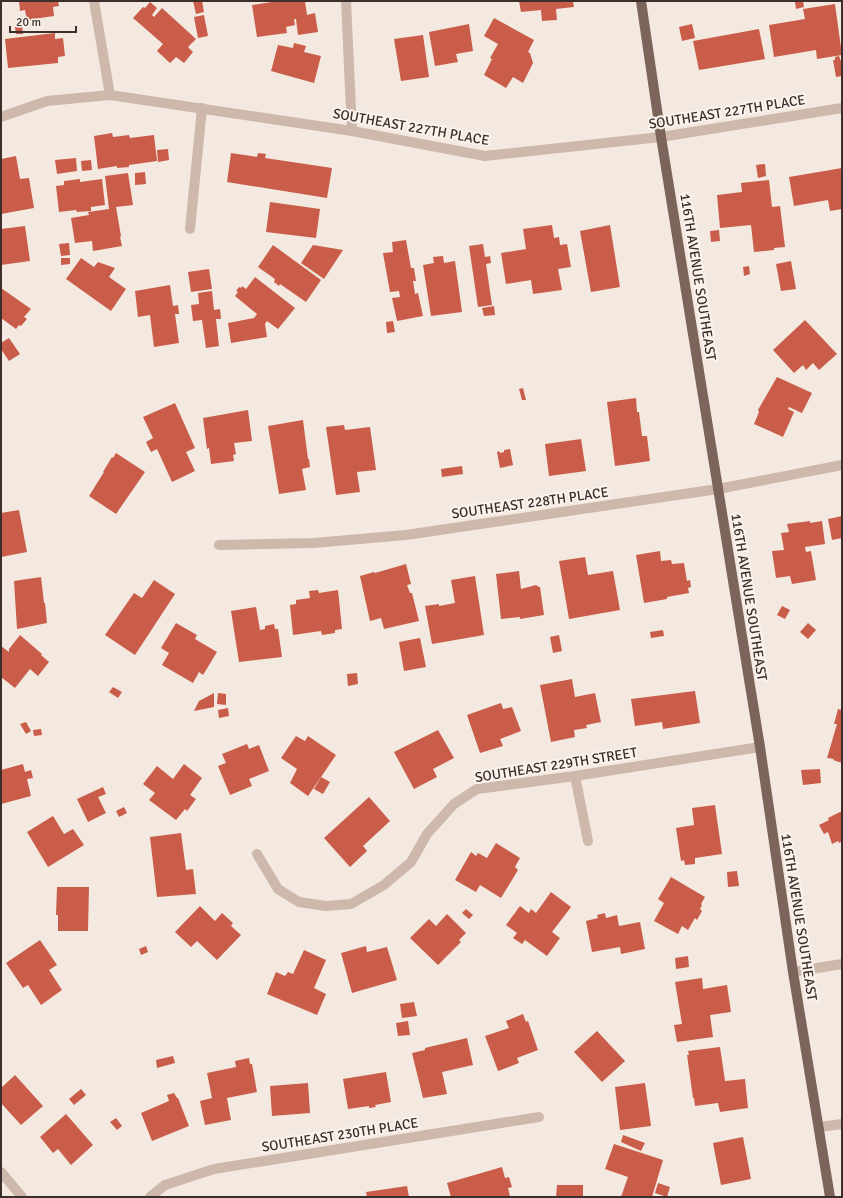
<svg xmlns="http://www.w3.org/2000/svg" width="843" height="1198" font-family="Signika,sans-serif">
<rect width="100%" height="100%" fill="#f4e9e0"/>
<!-- building -->
<g fill="#c95d49">
<path d="M19,1H58L59,6L53,7L54,16L27,20L25,10L20,11Z"/>
<path d="M193,1H202L204,12L196,14Z"/>
<path d="M278,1H305L307,15L315,13L318,32L298,35L296,19H294L295,25L286,27L287,33L257,37L252,5Z"/>
<path d="M519,1H573L574,7L556,9L557,20L542,21L541,10L521,12Z"/>
<path d="M803,1L804,7L796,9L795,2Z"/>
<path d="M150,2L157,8L152,15L154,17L162,8L196,39L188,47L193,52L184,63L176,57L170,63L157,51L163,44L133,18L143,7L145,8Z"/>
<path d="M835,4L842,55L817,59L816,50L774,57L769,25L805,19L803,9Z"/>
<path d="M204,15L208,36L198,38L194,17Z"/>
<path d="M494,18L534,40L528,52L530,53L533,63L523,83L513,77L506,88L484,75L492,59L490,58L498,44L484,36Z"/>
<path d="M469,24L473,51L456,54L458,62L435,66L429,32Z"/>
<path d="M692,24L695,38L682,41L679,27Z"/>
<path d="M22,26L23,34H16L15,27Z"/>
<path d="M759,29L765,59L699,70L693,41Z"/>
<path d="M55,33V39L63,38L65,56L58,57V63L8,68L5,39Z"/>
<path d="M423,35L429,77L401,81L394,39Z"/>
<path d="M294,43L306,46L304,52L321,56L314,83L271,71L278,45L293,48Z"/>
<path d="M839,56L842,64V76L836,77L833,60H835V57Z"/>
<path d="M112,133L113,137L129,135L130,138L154,135L157,161L129,165V167L117,168V166L98,169L94,136Z"/>
<path d="M168,149L169,160L158,162L157,150Z"/>
<path d="M231,153L257,157L258,153L266,154L265,158L332,168L327,198L227,182Z"/>
<path d="M16,156L20,179L29,178L34,208L1,214V159Z"/>
<path d="M76,158L77,171L57,174L55,160Z"/>
<path d="M91,160L92,170L82,171L81,161Z"/>
<path d="M765,164L766,176L758,178L756,165Z"/>
<path d="M842,168V209L830,211L828,200L794,206L789,177Z"/>
<path d="M145,172L146,184L135,185V173Z"/>
<path d="M128,173L133,205L116,207L121,236L120,237L122,246L93,251L92,241L75,243L71,218L89,215L88,212L109,209L105,176Z"/>
<path d="M80,179V182L102,179L105,205L91,207V211L77,212L76,210L59,212L56,186L64,185V181Z"/>
<path d="M769,180L772,207L780,206L785,247L774,248V250L754,252L751,225L720,228L717,195L742,192L741,183Z"/>
<path d="M270,202L320,209L316,238L266,232Z"/>
<path d="M552,225L554,238L559,237L560,245L567,244L571,267L558,269L562,290L533,294L531,280L506,284L501,253L526,249L523,229Z"/>
<path d="M610,225L620,287L591,292L580,231Z"/>
<path d="M25,226L30,261L1,265V229Z"/>
<path d="M719,230L720,241L711,242L710,231Z"/>
<path d="M406,240L411,268H414L416,281H413L415,294L418,293L423,316L397,321L392,298L400,297L399,291L390,292L383,253L393,252L392,242Z"/>
<path d="M69,243L70,255L61,256L59,244Z"/>
<path d="M483,244L485,257L490,256L491,263L486,264L492,305L478,307L469,246Z"/>
<path d="M273,245L321,280L306,302L280,284L279,286L274,282L275,279L258,267Z"/>
<path d="M313,245L343,250L324,279L301,263Z"/>
<path d="M443,256L444,263L455,261L462,312L431,316L423,265L434,263L433,257Z"/>
<path d="M61,258H70V264L61,265Z"/>
<path d="M81,258L94,267L98,262L115,268L109,277L126,289L111,311L66,279Z"/>
<path d="M791,261L796,289L781,291L776,264Z"/>
<path d="M749,266L750,274L744,276L743,267Z"/>
<path d="M209,269L212,289L191,292L188,272Z"/>
<path d="M255,277L295,308L278,329L267,321L265,324L267,337L231,343L228,323L254,318L257,314L235,296L238,292L236,291L239,287L241,288L242,286L246,289Z"/>
<path d="M170,285L173,306L178,305L179,314H175L179,343L154,347L150,315L138,317L135,291Z"/>
<path d="M1,288L31,309L24,317L27,319L21,326L19,325L16,329L1,318Z"/>
<path d="M212,291L214,310L220,309L221,319H216L219,346L206,348L202,320L193,321L191,305L199,304L198,293Z"/>
<path d="M494,306L495,315L484,316L482,308Z"/>
<path d="M805,320L837,354L819,370L813,363L806,370L803,365L794,373L773,350Z"/>
<path d="M393,321L395,332L387,333L386,322Z"/>
<path d="M9,338L20,354L9,361L1,349V343Z"/>
<path d="M777,377L812,393L802,413L789,407L788,409L794,412L783,437L754,424L759,412L758,410Z"/>
<path d="M523,388L526,400H522L519,389Z"/>
<path d="M636,398L637,412H639L642,436H647L650,461L615,466L607,402Z"/>
<path d="M175,403L195,448L186,452L195,471L172,482L157,449L151,452L146,442L153,438L143,417Z"/>
<path d="M248,410L252,441L234,443L236,454L233,455L234,461L211,464L209,448L207,449L203,418Z"/>
<path d="M303,420L308,459H309L310,467L302,469L306,490L279,494L268,426Z"/>
<path d="M344,425L345,430L370,427L376,470L357,472L360,492L336,495L326,427Z"/>
<path d="M581,439L586,471L549,476L545,444Z"/>
<path d="M510,449L513,465L500,468L497,452L499,451L500,453L504,452V450Z"/>
<path d="M116,453L145,472L116,514L89,496L104,472H103L112,457L113,458Z"/>
<path d="M462,466L463,474L442,477L441,469Z"/>
<path d="M19,510L27,552L1,557V513Z"/>
<path d="M842,516V538L832,540L828,519Z"/>
<path d="M810,521V523L822,521L825,544L805,547L806,552L811,551L816,580L792,584L790,576L776,578L772,551L784,550L781,533L789,532L787,524Z"/>
<path d="M660,551L661,561L671,560L672,564L684,563L687,581L690,580L691,587L688,588L689,593L667,597V599L644,603L636,555Z"/>
<path d="M585,557L588,575L613,571L620,610L569,619L559,561Z"/>
<path d="M406,564L411,584L407,585L410,593H412L419,621L384,629L381,618L370,621L360,576L374,572L375,573Z"/>
<path d="M519,571L521,589L536,585L539,587H540L544,615L520,619V617L501,619L496,574Z"/>
<path d="M475,576L484,635L432,644L425,606L439,604V606L455,603L451,580Z"/>
<path d="M41,577L44,603H45L47,623L17,629L14,581Z"/>
<path d="M154,580L175,594L135,655L105,635L134,593L142,598Z"/>
<path d="M318,590L319,593L338,590L342,629L335,630V633L322,635L321,631L293,635L290,605L296,604V600L310,598L309,591Z"/>
<path d="M782,606L790,610L785,619L777,615Z"/>
<path d="M256,607L260,630L265,629V626L274,624L275,629H278L282,657L239,662L231,611Z"/>
<path d="M176,623L197,635L195,639L217,652L203,675L199,672L193,683L162,665L169,653L161,648Z"/>
<path d="M808,623L816,630L808,639L800,632Z"/>
<path d="M663,630L664,636L651,638L650,632Z"/>
<path d="M20,635L42,654L41,655L49,662L38,676L30,669L15,688L1,677V646L9,652V649Z"/>
<path d="M559,635L562,651L553,653L550,637Z"/>
<path d="M420,638L426,667L404,671L399,642Z"/>
<path d="M357,673L358,684L348,686L347,674Z"/>
<path d="M572,679L575,697L595,693L601,722L586,725L587,728L574,730L575,737L551,742L540,685Z"/>
<path d="M113,687L122,692L118,698L109,692Z"/>
<path d="M695,691L700,723L663,729L662,722L635,726L631,699Z"/>
<path d="M214,693V707L194,711L199,701Z"/>
<path d="M218,693L226,694V705L217,704Z"/>
<path d="M501,703L503,709L512,707L521,731L500,739L503,746L480,753L467,715Z"/>
<path d="M228,708L229,716L219,718L218,710Z"/>
<path d="M838,709L842,710V763L833,760L834,759L827,758L837,724H834Z"/>
<path d="M26,722L31,731L26,734L20,724Z"/>
<path d="M41,729L42,735L34,736L33,730Z"/>
<path d="M438,730L454,758L433,769L437,777L414,789L394,752Z"/>
<path d="M296,736L305,741L308,736L336,755L308,796L290,783L297,769L281,758Z"/>
<path d="M247,744L249,749L259,745L269,771L249,779L252,786L230,795L218,766L226,763L222,754Z"/>
<path d="M23,764L25,772L31,770L33,778L27,779L31,796L1,804V770Z"/>
<path d="M184,764L202,778L190,795L196,799L187,811L185,809L176,820L149,800L155,793L143,784L157,766L173,779Z"/>
<path d="M820,769L821,783L803,785L801,770Z"/>
<path d="M321,777L330,782L323,794L314,789Z"/>
<path d="M103,787L106,794L98,797L106,813L88,822L77,799Z"/>
<path d="M369,797L390,821L363,846L367,851L350,867L324,838Z"/>
<path d="M715,805L722,854L695,858V864L685,865L684,860L681,861L676,828L694,825L692,808Z"/>
<path d="M124,807L127,813L119,817L116,811Z"/>
<path d="M842,811V846L841,842L839,843L838,841L832,844L828,832L824,834L819,825L829,820L828,818Z"/>
<path d="M53,816L64,834L73,829L84,845L48,867L27,832Z"/>
<path d="M181,833L186,870L193,869L196,894L157,897L150,837Z"/>
<path d="M496,843L520,858L515,867L518,870L501,898L480,885L476,892L455,880L471,852L476,856L478,853L487,858Z"/>
<path d="M737,871L739,886L728,887L727,872Z"/>
<path d="M671,877L705,897L701,904L702,905L700,909L702,911L697,920L695,918L688,930L682,926L678,934L654,921L664,903L658,899Z"/>
<path d="M57,887H89L88,931H58V915H56Z"/>
<path d="M551,892L571,907L552,932L560,938L547,956L525,940L522,944L513,938L517,933L506,925L520,906L529,913L531,909L536,913Z"/>
<path d="M200,906L215,921L222,913L233,923L231,926L241,935L217,960L197,941L191,947L175,932Z"/>
<path d="M466,909L473,915L469,919L462,913Z"/>
<path d="M605,913L606,918L617,915L619,926L640,922L645,949L621,954L620,947L592,952L586,921L598,918L597,915Z"/>
<path d="M447,914L466,933L459,940L461,942L438,965L410,938L429,919L436,926Z"/>
<path d="M40,940L57,965L49,970L62,990L41,1005L28,985L23,988L6,963Z"/>
<path d="M146,946L148,952L141,955L139,949Z"/>
<path d="M366,946L367,952L387,947L397,980L352,993L341,953Z"/>
<path d="M304,950L326,960L314,988L326,994L317,1015L267,994L276,972L285,976L288,972L293,974Z"/>
<path d="M688,956L689,967L676,969L675,958Z"/>
<path d="M702,978L703,989L727,985L731,1012L710,1015L713,1037L677,1042L674,1025L682,1024L675,982Z"/>
<path d="M414,1002L417,1016L402,1018L400,1004Z"/>
<path d="M523,1014L526,1022L528,1021L538,1050L517,1058L519,1063L498,1071L485,1036L509,1028L506,1021Z"/>
<path d="M408,1021L410,1035L398,1036L396,1023Z"/>
<path d="M597,1031L625,1061L602,1082L574,1052Z"/>
<path d="M467,1038L473,1065L442,1072L447,1094L423,1098L412,1053L425,1050V1048Z"/>
<path d="M720,1047L725,1081L745,1079L748,1108L720,1112L718,1103L695,1106L694,1098H693L687,1055H689L688,1051Z"/>
<path d="M173,1056L175,1063L157,1068L156,1060Z"/>
<path d="M249,1058L250,1064H252L257,1092L227,1098L231,1120L205,1125L200,1101L212,1098L207,1073L236,1067L235,1061Z"/>
<path d="M386,1072L391,1102L375,1105L376,1107L369,1108V1106L348,1109L343,1079Z"/>
<path d="M15,1075L43,1106L21,1125L1,1103V1088Z"/>
<path d="M308,1083L310,1113L272,1116L270,1086Z"/>
<path d="M645,1083L651,1126L620,1130L615,1087Z"/>
<path d="M81,1089L86,1095L74,1105L69,1099Z"/>
<path d="M174,1093L177,1098H178L189,1126L152,1141L141,1113L169,1101L167,1095Z"/>
<path d="M66,1114L93,1145L71,1165L58,1149L53,1153L40,1137Z"/>
<path d="M116,1118L122,1126L117,1130L110,1122Z"/>
<path d="M623,1135L645,1143L641,1151L621,1142Z"/>
<path d="M743,1137L751,1179L721,1185L713,1143Z"/>
<path d="M614,1144L663,1160L652,1197H621L628,1177L605,1169Z"/>
<path d="M502,1167L505,1178L509,1177L512,1187L508,1188L510,1197H451L447,1183Z"/>
<path d="M658,1183L670,1187L667,1197L655,1193Z"/>
<path d="M557,1185H583V1197H556Z"/>
<path d="M407,1186L409,1197H367L366,1192Z"/>
</g>
<g fill="none" stroke-linecap="round" stroke-linejoin="round">
<!-- minor -->
<g stroke="#cdb8ab" stroke-width="10">
<path d="M94,1L110,95"/>
<path d="M346,1L352,131"/>
<path d="M1,117L47,101L110,95L352,131L485,156L661,137L842,108"/>
<path d="M190,229L202,108"/>
<path d="M219,545L314,543L406,535L718,489L842,465"/>
<path d="M575,776L588,841"/>
<path d="M257,854L278,889L299,902L326,906L351,904L384,885L411,862L427,834L454,804L477,789L575,776L760,747"/>
<path d="M793,972L842,964"/>
<path d="M819,1127L842,1124"/>
<path d="M1,1172L22,1197"/>
<path d="M150,1197L165,1185L214,1169L539,1117"/>
</g>
<!-- major -->
<path stroke="#7d645b" stroke-width="10" d="M641,1L661,137L760,747L793,972L830,1197"/>
</g>
<g text-anchor="middle" dominant-baseline="central" stroke-width="4" stroke-linejoin="round" paint-order="stroke">
<!-- street labels -->
<g font-size="14" fill="#3b2e2b" stroke="#fbf3ed">
<text transform="translate(727 112) rotate(-9)">SOUTHEAST 227TH PLACE</text>
<text transform="translate(411 127) rotate(10)">SOUTHEAST 227TH PLACE</text>
<text transform="translate(698 277) rotate(81)">116TH AVENUE SOUTHEAST</text>
<text transform="translate(530 503) rotate(-8)">SOUTHEAST 228TH PLACE</text>
<text transform="translate(749 597) rotate(81)">116TH AVENUE SOUTHEAST</text>
<text transform="translate(556 765) rotate(-9)">SOUTHEAST 229TH STREET</text>
<text transform="translate(799 917) rotate(81)">116TH AVENUE SOUTHEAST</text>
<text transform="translate(340 1135) rotate(-9)">SOUTHEAST 230TH PLACE</text>
</g>
</g>
<!-- border -->
<rect width="843" height="1198" fill="none" stroke="#3b2e2b" stroke-width="4"/>
<!-- scale -->
<path d="M10 26v6h66v-6" fill="none" stroke="#3b2e2b" stroke-width="2"/>
<text x="16" y="26" font-size="12" fill="#3b2e2b" stroke="#fbf3ed" stroke-width="3" paint-order="stroke">20 m</text>
</svg>
